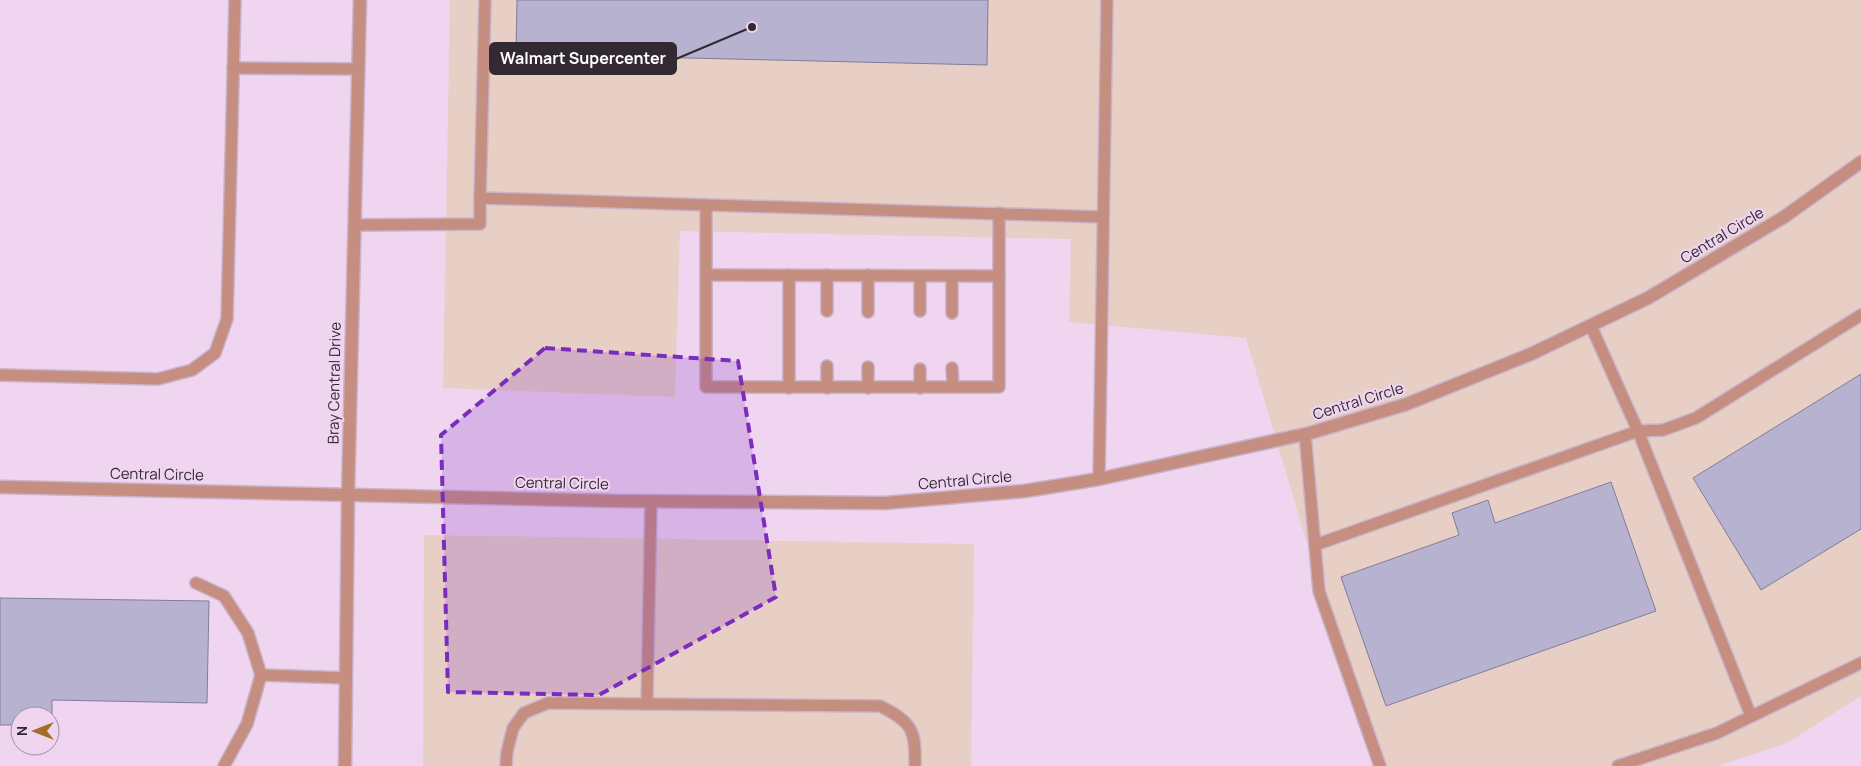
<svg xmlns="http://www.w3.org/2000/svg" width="1861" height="766" font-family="Manrope,sans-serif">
<rect width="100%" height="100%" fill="#efd5ef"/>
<!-- commercial -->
<g fill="#e7cfc6">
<path d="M450,0H1861V696L1787,743L1718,766H1373L1246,338L1069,322L1071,239L680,231L675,397L443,388Z"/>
<path d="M424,535L974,544L971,766H423Z"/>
</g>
<!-- building -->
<g fill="#b8b2d1" stroke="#827c99">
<path d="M517,0H988L987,65L516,54Z"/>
<path d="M1861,374V529L1761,590L1693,478Z"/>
<path d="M1611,482L1656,611L1386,706L1341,577L1459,535L1452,513L1488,500L1495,523Z"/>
<path d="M0,598L209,601L207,703L52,700V726H50V716H20V725H0Z"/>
</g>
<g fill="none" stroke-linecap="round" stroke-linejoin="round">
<!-- service casing -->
<g stroke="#c9b3c9" stroke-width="14">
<g id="service">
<path d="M233,68L358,69"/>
<path d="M480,198L485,0"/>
<path d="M706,205V387H999V213"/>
<path d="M355,225L480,224V198L1103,217"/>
<path d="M706,275L999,276"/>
<path d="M789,275V388"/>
<path d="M827,275V311"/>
<path d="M868,275V312"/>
<path d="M920,276V311"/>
<path d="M952,276V313"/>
<path d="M1591,326L1638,431L1663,430L1696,418L1861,315"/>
<path d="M827,366V388"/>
<path d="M868,367V388"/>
<path d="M952,368L953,387"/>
<path d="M920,369V388"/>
<path d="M0,375L158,379L192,370L215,353L227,319L235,0"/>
<path d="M1305,434L1319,591L1380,766"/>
<path d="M1099,479L1107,0"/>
<path d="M1315,545L1638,431L1751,716"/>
<path d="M196,583L224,596L248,633L261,675"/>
<path d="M647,704L880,706C912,722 916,730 915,766"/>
<path d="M224,766L247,724L261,675L346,678"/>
<path d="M506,766L507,752L513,728L524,713L548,703L647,704L651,501"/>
<path d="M1618,766L1717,733L1861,663"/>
</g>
</g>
<!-- tertiary casing -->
<g stroke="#c9b3c9" stroke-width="15">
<g id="tertiary">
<path d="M0,487L618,501L885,503L1025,491L1099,479L1310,433L1407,404L1531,354L1648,298L1784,217L1861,162"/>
<path d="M345,766L348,495L360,0"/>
</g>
</g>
<!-- service -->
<use href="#service" stroke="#c58e80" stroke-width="11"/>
<!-- tertiary -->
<use href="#tertiary" stroke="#c58e80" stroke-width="12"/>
</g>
<!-- marked area -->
<path fill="#7b2cbf" fill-opacity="0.2" stroke="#7b2cbf" stroke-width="4" stroke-dasharray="10 6" stroke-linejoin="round" d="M545,348L738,361L776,597L599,695L448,692L441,435Z"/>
<g text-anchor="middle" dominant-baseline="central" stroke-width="4" stroke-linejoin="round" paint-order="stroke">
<!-- street labels -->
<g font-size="15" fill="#332933" stroke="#efd5ef">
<text transform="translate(1722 235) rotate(-31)">Central Circle</text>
<text transform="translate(334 383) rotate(-89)">Bray Central Drive</text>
<text transform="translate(1358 401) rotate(-17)">Central Circle</text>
<text transform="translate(157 474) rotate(1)">Central Circle</text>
<text transform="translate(965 480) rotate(-5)">Central Circle</text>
<text transform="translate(562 483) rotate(1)">Central Circle</text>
</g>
</g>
<!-- callouts -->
<path fill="none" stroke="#332933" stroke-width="2" d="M752 27L676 59"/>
<circle fill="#332933" stroke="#efd5ef" stroke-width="2" cx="752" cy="27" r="5"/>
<rect fill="#332933" stroke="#332933" stroke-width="2" x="490" y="43" width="186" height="31" rx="5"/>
<g font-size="16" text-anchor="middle" font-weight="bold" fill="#fff">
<text x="583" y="64">Walmart Supercenter</text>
</g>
<!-- north arrow -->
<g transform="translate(35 731) rotate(270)"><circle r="24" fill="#efd5ef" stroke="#a490a4"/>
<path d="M0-4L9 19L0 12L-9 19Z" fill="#a36c28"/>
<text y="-8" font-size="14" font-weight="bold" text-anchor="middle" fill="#332933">N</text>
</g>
</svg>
